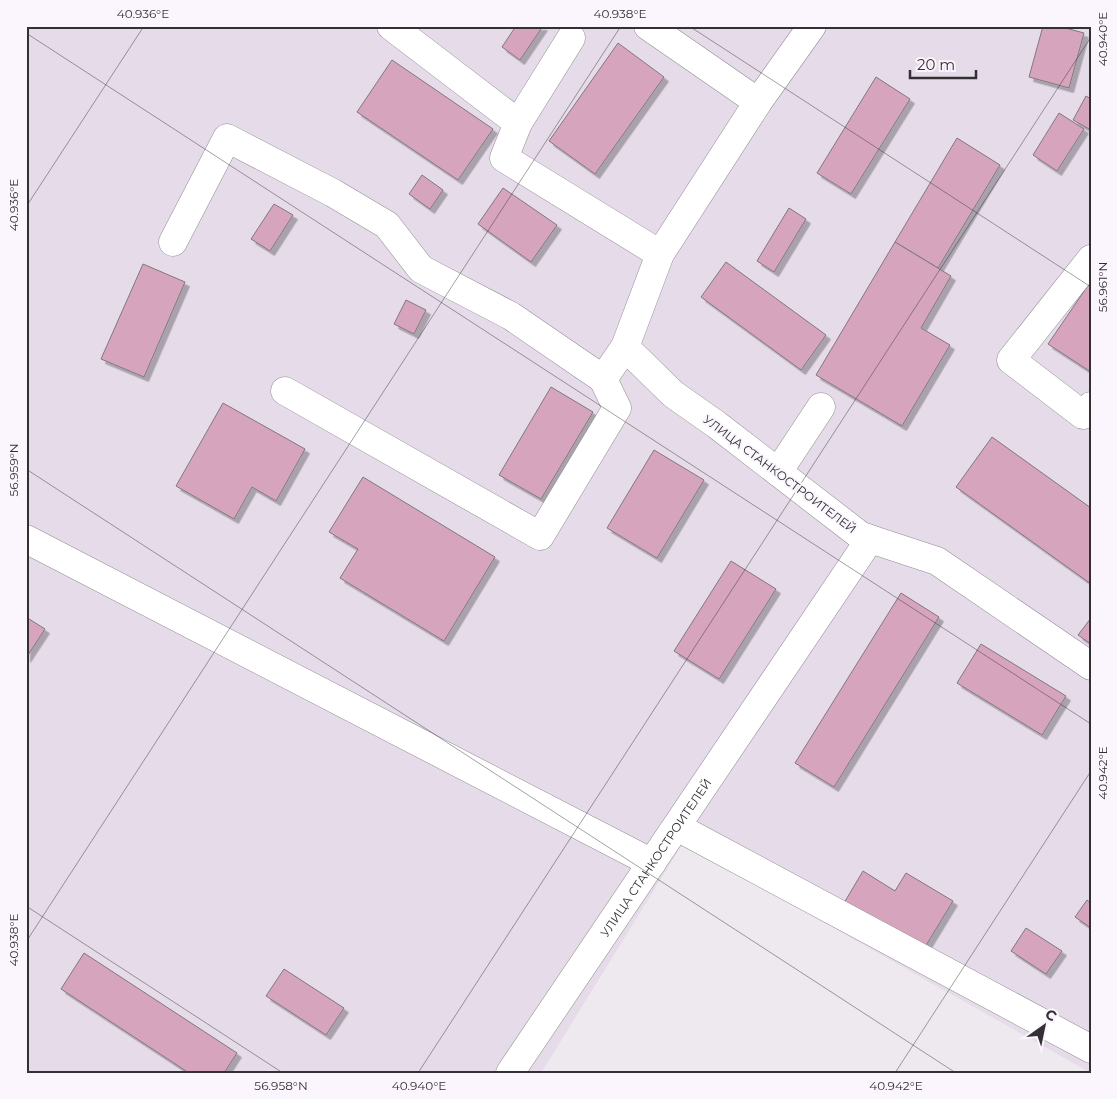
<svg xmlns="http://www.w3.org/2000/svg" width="1117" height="1099" font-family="Montserrat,sans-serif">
<defs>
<filter id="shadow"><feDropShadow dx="4.5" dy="4.5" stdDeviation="0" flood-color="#0004"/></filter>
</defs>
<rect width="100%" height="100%" fill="#eee8ef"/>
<!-- built -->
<path fill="#e6dbe9" d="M26,26H1091V1073L683,843L541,1073H26Z"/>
<!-- building -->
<g fill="#d6a4bd" stroke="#80787c" filter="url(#shadow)">
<path d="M516,26H543L520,60L502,47Z"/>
<path d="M1043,26H1058L1084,33L1069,88L1029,77Z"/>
<path d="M618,43L664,77L595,174L549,141Z"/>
<path d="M392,60L493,129L458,180L357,112Z"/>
<path d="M876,77L910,99L851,194L817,173Z"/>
<path d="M1086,96L1091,99V130L1073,120Z"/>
<path d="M1059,113L1084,129L1057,171L1033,155Z"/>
<path d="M957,138L1000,165L938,268L895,242Z"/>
<path d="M422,175L443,190L430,209L409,194Z"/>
<path d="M503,188L557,225L531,262L478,224Z"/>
<path d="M274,204L293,215L270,251L251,239Z"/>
<path d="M789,208L806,219L774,272L757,261Z"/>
<path d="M895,242L951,276L921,328L950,345L902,426L816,375Z"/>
<path d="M726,262L826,335L801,370L701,297Z"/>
<path d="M143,264L185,282L144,377L101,359Z"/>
<path d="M1091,281V372L1048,344Z"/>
<path d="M406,300L426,310L414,334L394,324Z"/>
<path d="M551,387L593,412L541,499L499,475Z"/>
<path d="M223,403L305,449L276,501L252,487L234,519L176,486Z"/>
<path d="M992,437L1091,508V584L956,487Z"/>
<path d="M654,450L704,480L657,558L607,528Z"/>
<path d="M363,477L495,557L444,641L340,578L358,549L329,532Z"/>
<path d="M731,561L776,589L719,679L674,651Z"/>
<path d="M901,593L939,617L834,787L795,763Z"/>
<path d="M26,617L45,629L26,658Z"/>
<path d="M1091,618V644L1078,635Z"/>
<path d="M981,644L1066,696L1042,735L957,683Z"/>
<path d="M863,871L895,891L906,873L953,901L922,952L844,903Z"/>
<path d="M1087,900L1091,903V928L1075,917Z"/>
<path d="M1026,928L1062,951L1046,974L1011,951Z"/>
<path d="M84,953L237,1053L224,1073H189L61,989Z"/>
<path d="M284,969L344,1008L326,1035L266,996Z"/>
</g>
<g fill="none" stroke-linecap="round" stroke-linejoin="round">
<!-- minor casing -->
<g stroke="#928d94" stroke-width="29">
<g id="minor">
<path d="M391,26L518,123L504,158L660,254"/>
<path d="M648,26L758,102"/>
<path d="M518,123L571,38"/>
<path d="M173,242L227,138L333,193L387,225L421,269L511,316L603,379L625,347"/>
<path d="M1091,259L1011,360L1083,415L1091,406"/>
<path d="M285,391L540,536L617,408L603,379"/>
<path d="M778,472L821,407"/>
<path d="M861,536L937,561L1091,666"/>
<path d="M26,539L652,863"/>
<path d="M677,827L1091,1049"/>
<path id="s1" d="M510,1073L870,539L861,536L717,425L673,394L625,347L660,254L758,102L812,26"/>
</g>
</g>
<!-- minor -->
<use href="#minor" stroke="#fff" stroke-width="28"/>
</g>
<!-- ticks -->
<path fill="none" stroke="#323033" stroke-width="1" stroke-opacity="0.45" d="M689,26L1091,287M26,33L1091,724M26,207L144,26M26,469L956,1073M26,906L283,1073M26,942L621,26M418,1073L1091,37M895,1073L1091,771"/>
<g text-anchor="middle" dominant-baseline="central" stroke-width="4" stroke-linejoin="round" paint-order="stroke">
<!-- street labels -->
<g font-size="12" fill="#323033" stroke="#fbf5fd">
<text transform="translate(780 474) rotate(37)">УЛИЦА СТАНКОСТРОИТЕЛЕЙ</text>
<text stroke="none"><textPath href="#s1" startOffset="260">УЛИЦА СТАНКОСТРОИТЕЛЕЙ</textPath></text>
</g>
</g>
<!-- border -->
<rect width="1117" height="1099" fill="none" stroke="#fbf5fd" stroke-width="55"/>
<!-- north arrow -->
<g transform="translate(1044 1026) rotate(33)" stroke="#fbf5fd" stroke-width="4" paint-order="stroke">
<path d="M0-4L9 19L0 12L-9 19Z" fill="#323033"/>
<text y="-8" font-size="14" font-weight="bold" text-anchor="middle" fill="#323033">С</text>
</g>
<!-- scale -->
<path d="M910 70v8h66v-8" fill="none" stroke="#323033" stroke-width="2.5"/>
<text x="917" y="70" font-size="15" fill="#323033" stroke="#fbf5fd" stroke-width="4" paint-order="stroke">20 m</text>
<rect x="28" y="28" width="1062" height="1044" fill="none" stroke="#323033" stroke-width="2"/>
<g font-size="12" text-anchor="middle" fill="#323033">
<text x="143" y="18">40.936°E</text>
<text x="620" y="18">40.938°E</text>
<text transform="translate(1103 39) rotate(-90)" y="4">40.940°E</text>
<text transform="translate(14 205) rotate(-90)" y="4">40.936°E</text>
<text transform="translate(1103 287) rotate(-90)" y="4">56.961°N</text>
<text transform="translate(14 470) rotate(-90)" y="4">56.959°N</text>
<text transform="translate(1103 773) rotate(-90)" y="4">40.942°E</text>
<text transform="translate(14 940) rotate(-90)" y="4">40.938°E</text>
<text x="281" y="1090">56.958°N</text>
<text x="419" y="1090">40.940°E</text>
<text x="896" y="1090">40.942°E</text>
</g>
</svg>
